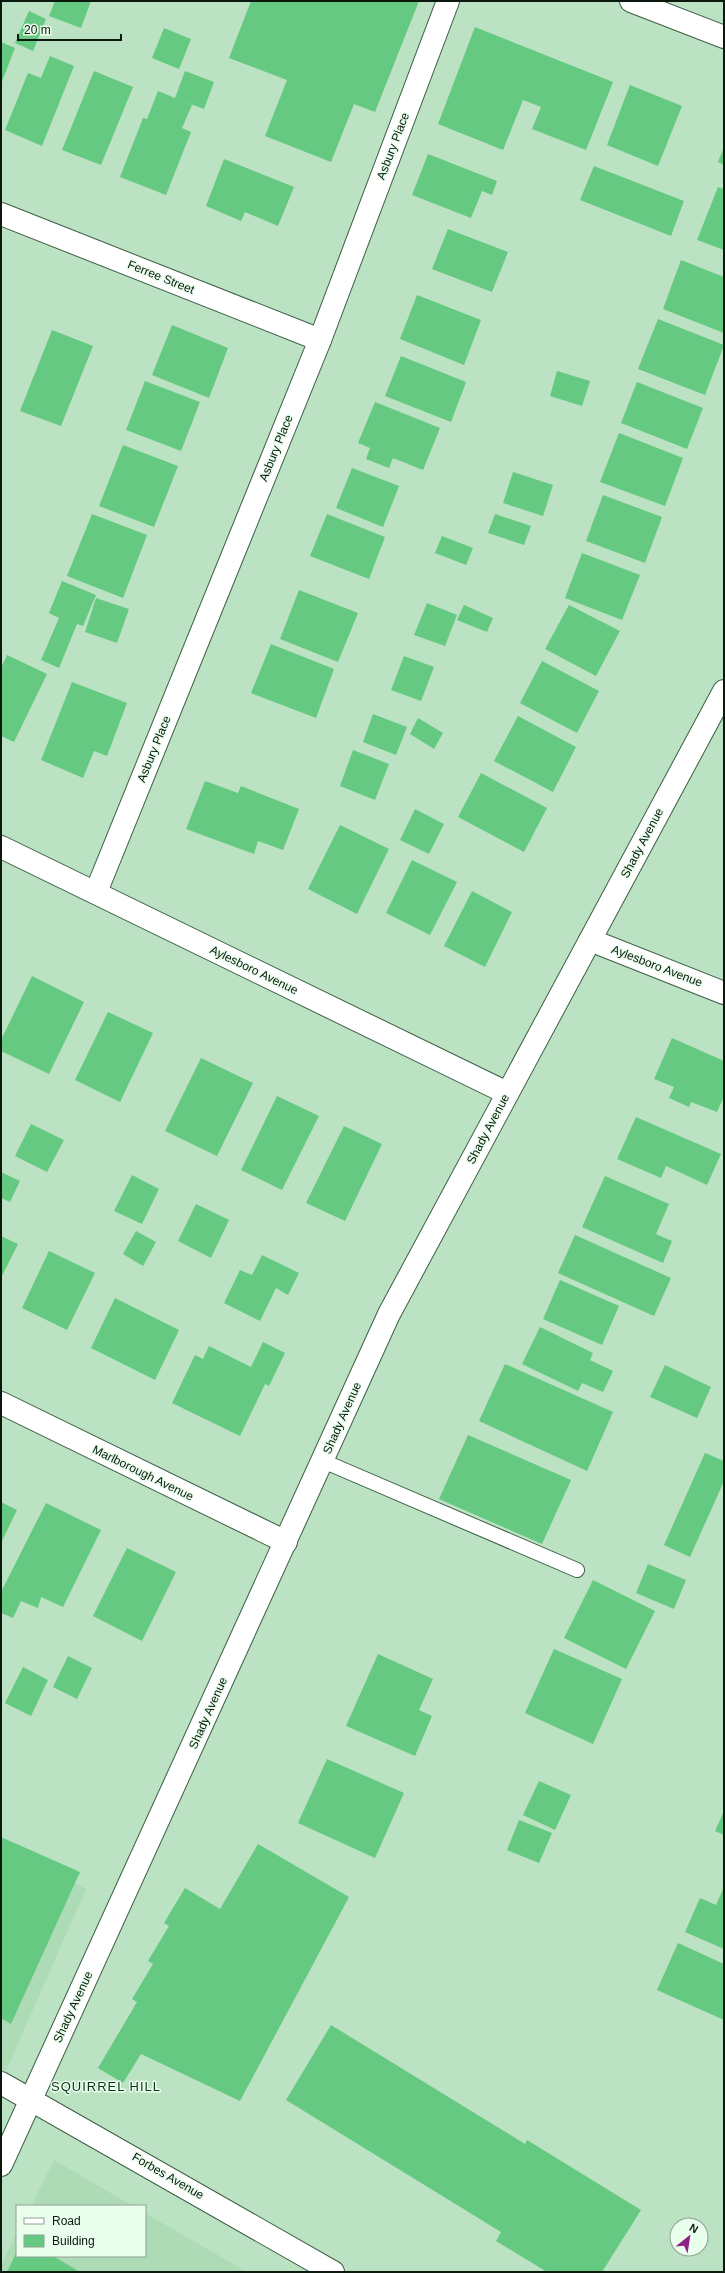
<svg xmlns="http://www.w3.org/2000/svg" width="725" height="2273" font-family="Helvetica,sans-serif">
<rect width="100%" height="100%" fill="#bbe2c3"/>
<!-- built -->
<g fill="#addbb6">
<path d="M1,1843L86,1889L1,2082Z"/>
<path d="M54,2160L133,2206H31Z"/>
<path d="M145,2213L247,2272H1V2265L17,2233V2256H145Z"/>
</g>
<!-- building -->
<g fill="#66c981">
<path d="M55,1H91L81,28L49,16Z"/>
<path d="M251,1H419L375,112L354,104L331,162L265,136L287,80L229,58Z"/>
<path d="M29,11L46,19L33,51L15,43Z"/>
<path d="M475,27L613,82L586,150L532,129L541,107L523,100L503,150L438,124Z"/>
<path d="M164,28L191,39L179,69L152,58Z"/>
<path d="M1,42L15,48L1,84Z"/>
<path d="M50,56L74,66L42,146L5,130L28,73L41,78Z"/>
<path d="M94,71L133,87L101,165L62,150Z"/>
<path d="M185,71L214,82L204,109L185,102L192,105L182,128L191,132L166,195L120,177L143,118L147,119L158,91L175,98Z"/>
<path d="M630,85L682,106L658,166L607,145Z"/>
<path d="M724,147V165L718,162Z"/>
<path d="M428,154L497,181L492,195L482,191L471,218L412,195Z"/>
<path d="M224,159L294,187L278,226L245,212L241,221L206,206Z"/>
<path d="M594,166L684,201L671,236L580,200Z"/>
<path d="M718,187L724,189V250L697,240Z"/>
<path d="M448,229L508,252L492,292L432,269Z"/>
<path d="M681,260L724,277V333L663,309Z"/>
<path d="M417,295L481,320L464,365L400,339Z"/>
<path d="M658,319L724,345L705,395L638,369Z"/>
<path d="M172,325L228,348L209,398L152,375Z"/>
<path d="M52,330L93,346L61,426L20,411Z"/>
<path d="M401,356L466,382L451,422L385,396Z"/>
<path d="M557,371L590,381L582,406L550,396Z"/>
<path d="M145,381L200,402L181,451L126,430Z"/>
<path d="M637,382L703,408L687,449L621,423Z"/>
<path d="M375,402L440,428L423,470L393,458L389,468L366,459L370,448L358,443Z"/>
<path d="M619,433L683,458L665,506L600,482Z"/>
<path d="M123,445L178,466L154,527L99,506Z"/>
<path d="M352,468L399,486L383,527L336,508Z"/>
<path d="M513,472L553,485L543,516L503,503Z"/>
<path d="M603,495L662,517L645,563L586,541Z"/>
<path d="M92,514L147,535L123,598L67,576Z"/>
<path d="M327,514L385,537L369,579L310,556Z"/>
<path d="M495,514L531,526L524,545L488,533Z"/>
<path d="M442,536L473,548L466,565L435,553Z"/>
<path d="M582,553L640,575L622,620L565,598Z"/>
<path d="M62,581L96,595L83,626L77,624L59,668L41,660L59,618L49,613Z"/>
<path d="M299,590L358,613L338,662L280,639Z"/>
<path d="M96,598L129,609L117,643L85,632Z"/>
<path d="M427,603L457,615L445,646L414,635Z"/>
<path d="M464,605L493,618L487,632L457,620Z"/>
<path d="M569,605L620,631L596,676L545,649Z"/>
<path d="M271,644L334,669L316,718L251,693Z"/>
<path d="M7,655L47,674L14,742L1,736V668Z"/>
<path d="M404,656L434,667L421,701L391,690Z"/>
<path d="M542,661L599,691L577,733L520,703Z"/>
<path d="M72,682L127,703L107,756L94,751L83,778L41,760Z"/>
<path d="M373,714L407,727L396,755L363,742Z"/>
<path d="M518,716L576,747L553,792L494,761Z"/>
<path d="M418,718L443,733L434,749L410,734Z"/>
<path d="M353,750L389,764L375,800L340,786Z"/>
<path d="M481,773L547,808L524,852L458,817Z"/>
<path d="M205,781L238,793L241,786L299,809L283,850L258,841L254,854L186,829Z"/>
<path d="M415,809L444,824L429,854L400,840Z"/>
<path d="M340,825L389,849L357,914L308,889Z"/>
<path d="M412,860L457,882L430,935L386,913Z"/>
<path d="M472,891L512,912L485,967L444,946Z"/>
<path d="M32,976L84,1002L49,1074L1,1051V1040Z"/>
<path d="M108,1012L153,1033L120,1102L75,1080Z"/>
<path d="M672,1038L724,1061V1096L717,1112L691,1102L689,1107L669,1098L674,1087L654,1079Z"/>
<path d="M201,1058L253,1083L217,1156L165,1131Z"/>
<path d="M277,1096L319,1116L282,1190L241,1170Z"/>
<path d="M636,1117L721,1154L707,1185L666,1166L661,1178L617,1159Z"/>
<path d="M31,1124L64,1140L47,1172L15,1156Z"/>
<path d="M344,1126L382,1144L345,1221L306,1203Z"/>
<path d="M1,1172L20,1181L10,1202L1,1198Z"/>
<path d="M132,1175L159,1189L142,1224L114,1211Z"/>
<path d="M605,1176L669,1204L656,1234L672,1241L663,1263L582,1227Z"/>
<path d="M196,1204L229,1220L211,1258L178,1241Z"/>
<path d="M136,1231L156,1242L143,1266L123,1254Z"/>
<path d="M575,1235L671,1278L654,1316L558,1273Z"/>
<path d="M1,1236L18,1244L1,1278Z"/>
<path d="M49,1251L95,1273L67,1330L22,1308Z"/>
<path d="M262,1255L299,1273L288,1295L276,1288L260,1321L224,1303L240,1270L252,1275Z"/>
<path d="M560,1280L619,1306L602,1345L543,1319Z"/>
<path d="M115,1298L179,1330L155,1380L91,1348Z"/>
<path d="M540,1327L593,1353L590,1360L613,1371L603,1392L582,1383L578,1391L522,1364Z"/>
<path d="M263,1342L285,1353L269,1386L265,1384L240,1436L172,1403L195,1355L203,1359L209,1346L251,1367Z"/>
<path d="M505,1364L613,1412L587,1471L479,1421Z"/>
<path d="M665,1365L711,1387L697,1418L650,1397Z"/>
<path d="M468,1435L571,1480L542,1544L439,1499Z"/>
<path d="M705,1453L724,1461V1481L690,1557L664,1545Z"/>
<path d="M1,1502L17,1510L1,1543Z"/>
<path d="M46,1503L101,1530L63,1607L41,1597L38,1608L21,1601L13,1618L1,1613V1592Z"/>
<path d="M127,1548L176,1572L142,1641L93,1616Z"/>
<path d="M648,1564L686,1580L674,1609L636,1593Z"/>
<path d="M593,1580L655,1611L626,1669L564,1638Z"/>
<path d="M554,1649L622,1679L593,1744L525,1713Z"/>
<path d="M378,1654L433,1679L419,1710L432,1716L415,1756L346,1726Z"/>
<path d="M68,1656L92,1668L77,1699L53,1687Z"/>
<path d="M23,1667L48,1680L31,1716L5,1703Z"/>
<path d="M327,1759L404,1793L375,1858L298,1823Z"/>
<path d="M539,1781L571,1795L555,1830L523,1815Z"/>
<path d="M724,1811V1835L715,1831Z"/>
<path d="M519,1820L552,1833L539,1863L507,1850Z"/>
<path d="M1,1837L80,1872L11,2024L1,2018Z"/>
<path d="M258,1844L349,1897L240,2101L141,2054L123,2083L98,2068L137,2002L132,1999L153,1964L148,1961L169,1926L164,1923L185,1888L220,1909Z"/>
<path d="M724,1887V1949L685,1932L700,1898L716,1905Z"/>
<path d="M678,1943L724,1964V2020L657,1990Z"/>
<path d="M331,2025L525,2144L527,2140L641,2210L602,2272H547L496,2241L501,2232L286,2100Z"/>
<path d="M17,2251V2256H53L80,2272H7Z"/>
</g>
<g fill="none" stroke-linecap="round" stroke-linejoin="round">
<!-- lane casing -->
<g stroke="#3c5f44" stroke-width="16">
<path id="lane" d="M323,1461L577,1570"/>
</g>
<!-- street casing -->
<g stroke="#3c5f44" stroke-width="24">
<g id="street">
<path d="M1,214L320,340"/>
<path d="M1,847L507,1093"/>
<path d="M96,892L320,340L448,1"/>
<path d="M590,940L724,993"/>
<path d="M1,1403L286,1542"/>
</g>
</g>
<!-- secondary casing -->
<g stroke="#3c5f44" stroke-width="24">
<path id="secondary" d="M631,1L724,37"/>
</g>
<!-- primary casing -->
<g stroke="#3c5f44" stroke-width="24">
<g id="primary">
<path d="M1,2083L333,2272"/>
<path d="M1,2165L389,1314L724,691"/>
</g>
</g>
<!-- lane -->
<use href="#lane" stroke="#fff" stroke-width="14"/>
<!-- street -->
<use href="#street" stroke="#fff" stroke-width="22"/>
<!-- secondary -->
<use href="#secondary" stroke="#fff" stroke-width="22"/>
<!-- primary -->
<use href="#primary" stroke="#fff" stroke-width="22"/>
</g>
<g text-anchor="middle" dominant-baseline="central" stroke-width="3" stroke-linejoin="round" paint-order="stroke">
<!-- street labels -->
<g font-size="12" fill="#0a180d" stroke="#eafeed">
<text transform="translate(393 146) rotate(-69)">Asbury Place</text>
<text transform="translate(161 277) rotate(22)">Ferree Street</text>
<text transform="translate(276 448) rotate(-68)">Asbury Place</text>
<text transform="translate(154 749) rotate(-68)">Asbury Place</text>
<text transform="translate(642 843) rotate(-62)">Shady Avenue</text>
<text transform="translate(657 966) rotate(21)">Aylesboro Avenue</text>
<text transform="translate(254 970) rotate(26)">Aylesboro Avenue</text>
<text transform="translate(488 1129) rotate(-62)">Shady Avenue</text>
<text transform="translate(342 1418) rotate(-66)">Shady Avenue</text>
<text transform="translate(143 1473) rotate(26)">Marlborough Avenue</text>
<text transform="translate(208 1713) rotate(-66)">Shady Avenue</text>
<text transform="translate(73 2007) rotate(-65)">Shady Avenue</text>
<text transform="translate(168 2176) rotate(30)">Forbes Avenue</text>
</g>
<!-- neighbourhood labels -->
<g font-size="13" letter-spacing="1" fill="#11331b" stroke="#eafeed">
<text x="106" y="2086">SQUIRREL HILL</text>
</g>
</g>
<!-- border -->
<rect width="725" height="2273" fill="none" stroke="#0a180d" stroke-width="4"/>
<!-- legend -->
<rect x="16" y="2205" width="130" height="52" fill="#eafeed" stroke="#90a293"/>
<rect x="24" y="2218" width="20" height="6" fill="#ffffff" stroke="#90a293"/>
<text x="52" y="2225" font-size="12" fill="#0a180d">Road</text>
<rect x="24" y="2235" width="20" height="12" fill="#66c981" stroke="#90a293"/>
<text x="52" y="2245" font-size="12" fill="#0a180d">Building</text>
<!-- north arrow -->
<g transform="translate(689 2237) rotate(30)"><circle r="19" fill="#eafeed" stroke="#90a293"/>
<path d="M0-3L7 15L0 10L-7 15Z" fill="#8e2387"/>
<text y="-6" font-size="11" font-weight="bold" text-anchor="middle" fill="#0a180d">N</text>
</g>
<!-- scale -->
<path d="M18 34v6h103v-6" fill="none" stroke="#0a180d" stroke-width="2"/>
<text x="24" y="34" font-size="12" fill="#0a180d" stroke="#eafeed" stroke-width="3" paint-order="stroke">20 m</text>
</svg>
